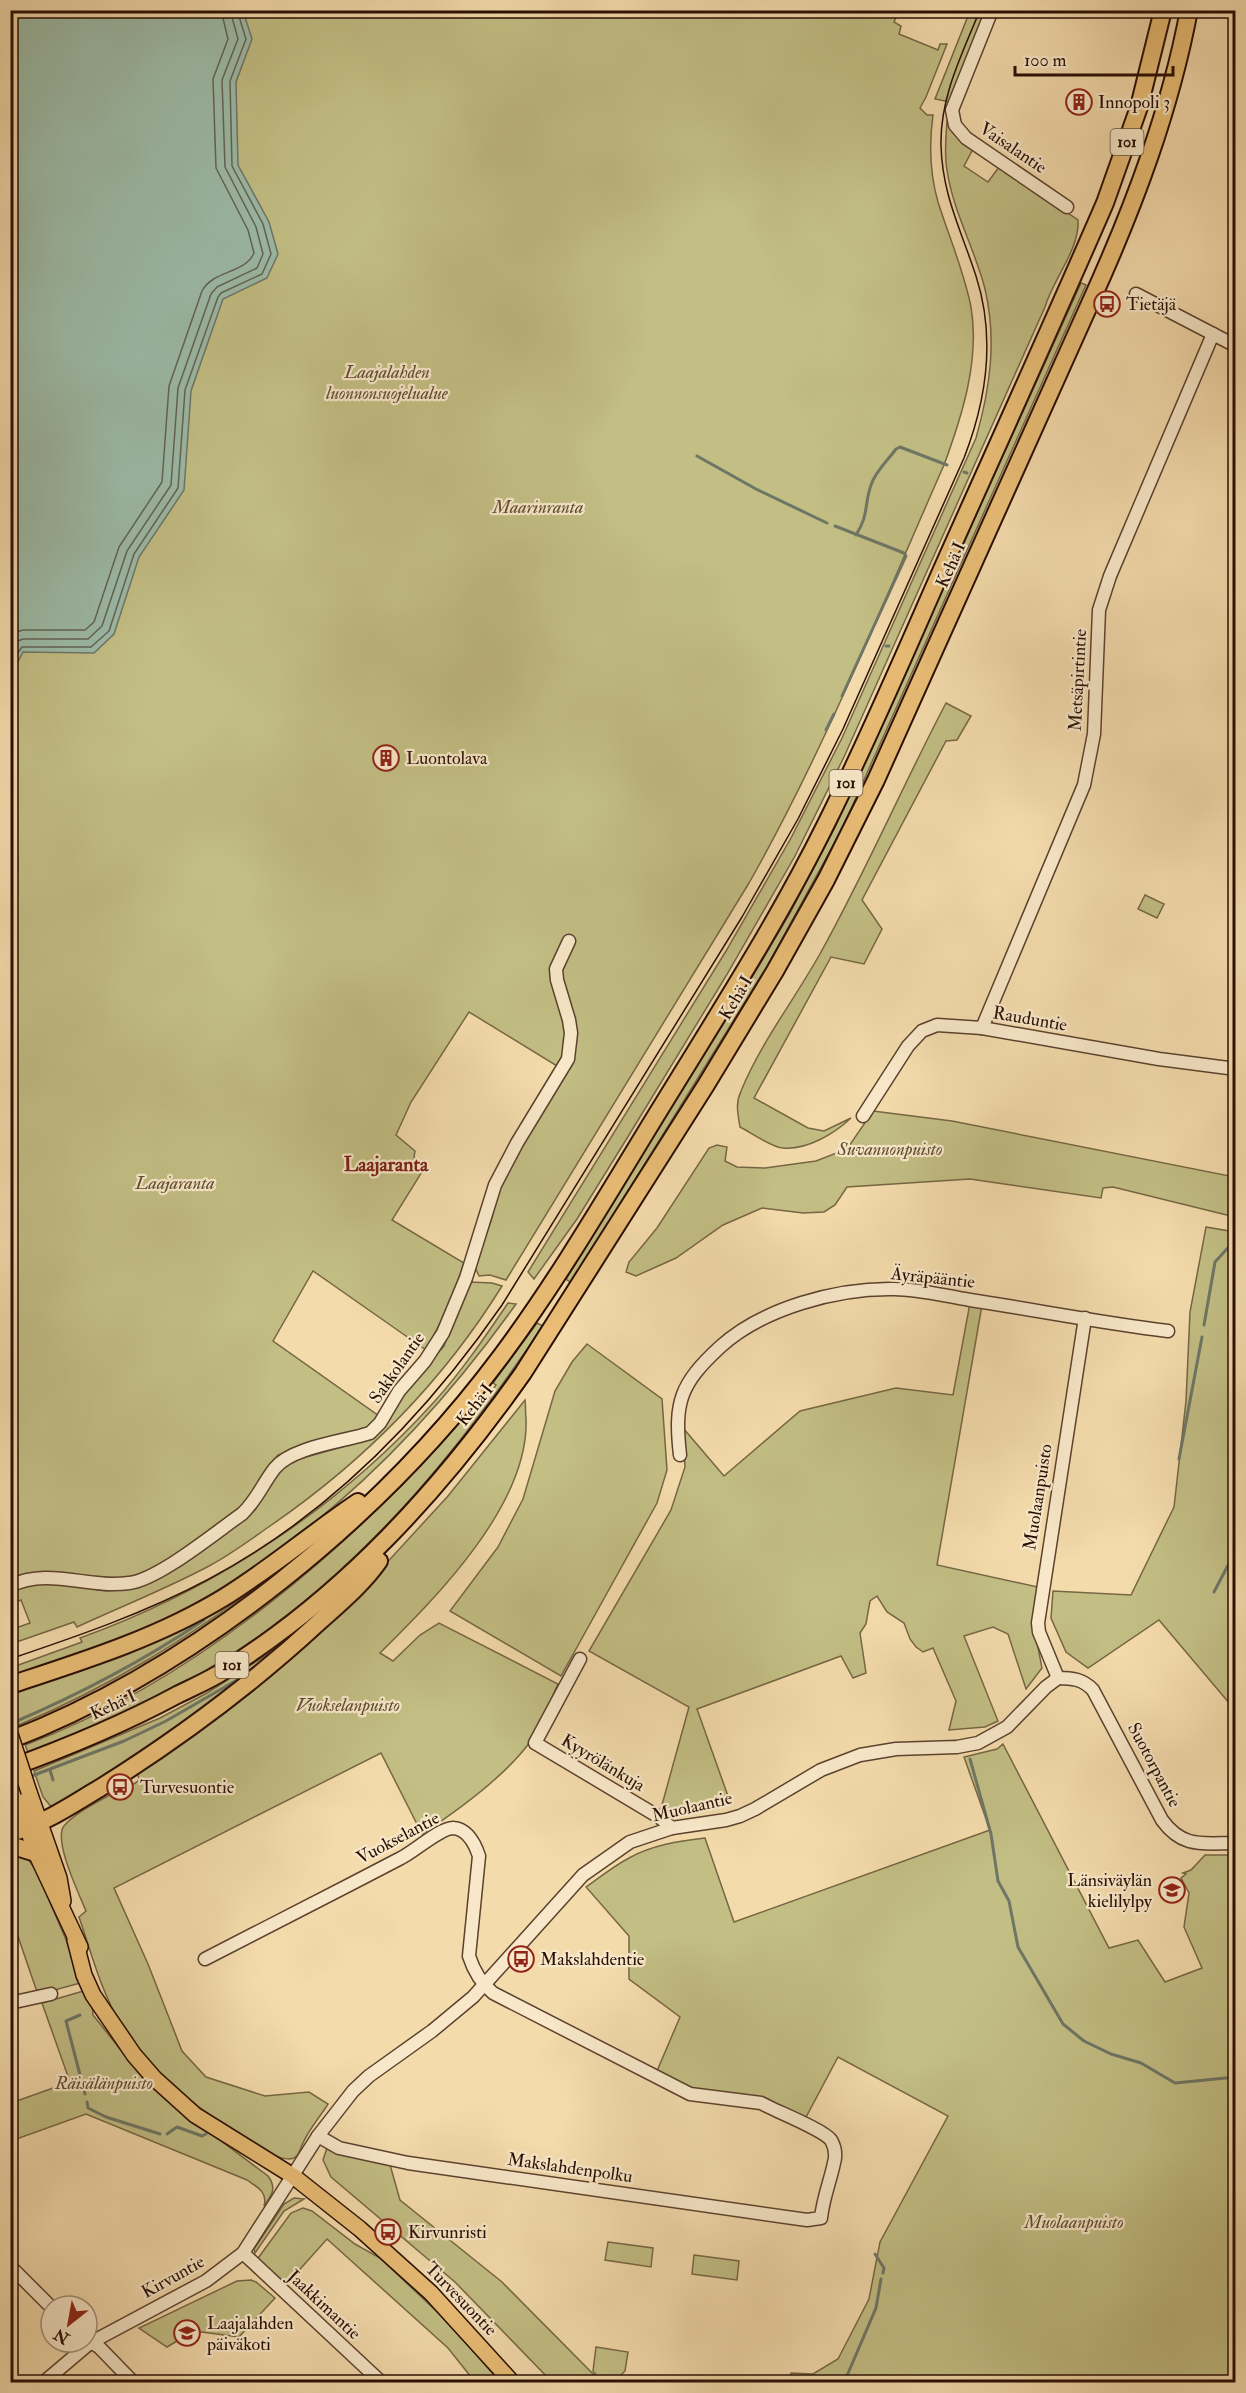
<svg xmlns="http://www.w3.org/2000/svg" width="1246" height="2393" font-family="'IM FELL Double Pica',serif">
<rect width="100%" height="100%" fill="#f4dbac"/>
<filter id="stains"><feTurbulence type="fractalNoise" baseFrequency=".00333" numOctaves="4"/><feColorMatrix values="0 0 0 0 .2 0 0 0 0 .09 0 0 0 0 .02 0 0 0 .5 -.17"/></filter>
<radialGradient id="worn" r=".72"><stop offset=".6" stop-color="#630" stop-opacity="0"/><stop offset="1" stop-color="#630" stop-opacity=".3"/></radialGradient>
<!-- green -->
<g fill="#c2be84" stroke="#766644" stroke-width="1.5">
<path d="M11,11H899L894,22L901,26L899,34L938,50L940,44H947L926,97L920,108L927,115H933C929,144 930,174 938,202C949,237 964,271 971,307C980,360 962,416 944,465C882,605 825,749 749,883L506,1280L490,1275L479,1276L474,1265L491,1221L499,1187L531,1128L567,1072L469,1012L411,1102L396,1135L415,1151L414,1157L425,1167L392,1220L464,1263L450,1304L426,1350L313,1271L273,1341L379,1416L370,1429L278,1455L266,1470L244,1504L167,1561L137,1576L118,1578L49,1572L37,1573L11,1582Z"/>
<path d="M970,11H987L950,102L935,99Z"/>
<path d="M947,120L953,133L973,149L964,166L988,182L999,167L1078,220C1080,249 1053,279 1045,307L844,757L795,856L726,976L629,1135L577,1219L534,1279L528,1272L726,951L791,838L842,738L976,438C990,389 997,340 985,289C975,249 953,212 947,170C944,154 946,137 947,120Z"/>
<path d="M1081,283L1086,285L841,831L766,968L571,1283L566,1279L760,964L790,913L835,827Z"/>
<path d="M946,703L971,716L957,740L946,741L862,900L882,929L864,964L831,957L754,1098L808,1128L824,1131L851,1118C834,1134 807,1150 783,1148C773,1148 750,1132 740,1127C738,1114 735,1104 741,1091C761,1042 795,999 821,952C866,871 903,785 946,703Z"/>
<path d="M1145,895L1164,904L1157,918L1138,909Z"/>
<path d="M873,1111L952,1121L1235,1177V1217L1113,1187L1103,1188L1101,1198L970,1179L847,1187L835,1205L824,1212L803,1213L762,1208L723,1225L676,1258L636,1276L626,1272L629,1262L657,1228L709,1148L717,1145L727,1147L725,1161L737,1167L765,1168L816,1161L847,1149Z"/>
<path d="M1206,1227L1235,1232V1710L1159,1620L1088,1668L1066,1652L1051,1618L1053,1591L1131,1595L1174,1507L1186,1401L1190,1312Z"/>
<path d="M469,1282L492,1283L502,1286C442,1383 363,1462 270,1526C250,1540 230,1555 209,1566C166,1589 120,1607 77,1627L74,1622L11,1644L10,1630L30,1623L21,1600L11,1604V1592L25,1585L55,1582L106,1591L131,1589L156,1580L255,1510L276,1474L292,1461L356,1443L444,1346Z"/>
<path d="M508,1303L516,1304C424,1433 312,1545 169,1617C119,1643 65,1660 12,1678L10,1668L82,1642L80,1638C216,1589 337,1509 434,1402C462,1371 485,1337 508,1303Z"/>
<path d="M970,1303L982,1305L937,1565L1038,1587L1034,1627L1042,1668L1026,1689L1008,1634L993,1627L964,1636L998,1721L985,1727L949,1730L956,1701L933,1648L923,1652L916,1647L910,1639L904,1623L887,1612L877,1596L870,1601L866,1624L860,1633L866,1673L853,1678L841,1656L697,1709L728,1796L726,1801L660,1812L689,1707L589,1651L671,1510L685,1467L683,1428L724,1476L800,1411L896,1388L953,1395Z"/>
<path d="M537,1323L543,1326C464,1443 375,1554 259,1636C189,1686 108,1722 28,1752L25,1745C196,1681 356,1544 473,1407L479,1409L496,1385L493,1383Z"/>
<path d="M587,1344L662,1399L667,1470L657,1503L561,1676L450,1611L498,1547L523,1499L555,1391L572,1362Z"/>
<path d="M525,1400C526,1406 525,1412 526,1418C530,1503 437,1597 380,1653L393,1661L420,1635L439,1623L558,1684C549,1702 542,1726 530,1742C505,1776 457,1811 422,1834L381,1753L114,1888L148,1964L182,2051L206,2077L265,2096L309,2092L328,2104C320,2117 309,2129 303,2143C300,2148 300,2155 294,2158C280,2163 259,2146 248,2140C199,2111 150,2073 120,2023C101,1991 91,1952 79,1917L86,1911C79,1894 53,1840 64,1826C77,1811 102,1800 119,1790L121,1792L140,1780L137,1774L370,1581L448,1496Z"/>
<path d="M260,1580L262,1583C182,1642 111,1686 19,1725L12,1705L15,1699V1689Z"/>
<path d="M279,1647L216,1704L53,1809L43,1797L34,1771L160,1718L207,1693Z"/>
<path d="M1003,1744L1109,1948L1138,1940L1165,1982L1202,1968L1184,1927L1189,1893L1181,1878L1186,1874L1183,1873L1191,1870L1205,1855H1235V2382H790L791,2373L813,2374L838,2359L869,2299L880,2242L948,2116L838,2057L805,2119L694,2089L657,2071L680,2017L629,1979V1936L586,1887C600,1877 614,1866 629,1858C652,1845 679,1841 705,1838L734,1922L990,1830L964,1757L997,1749Z"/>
<path d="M10,1850L28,1859L37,1872L84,1982L40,1994L36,1989L11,1916Z"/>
<path d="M87,1990L92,2003L93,2015L135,2068L173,2105L268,2176C277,2188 272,2195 264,2206C268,2192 257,2187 247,2180L86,2114L11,2141V2103L70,2082L42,2003Z"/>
<path d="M328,2145L389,2161L400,2200L502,2282L601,2382H552L455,2282L331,2177L323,2160Z"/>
<path d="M294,2198L304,2199L284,2211L255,2253L254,2249L284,2204Z"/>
<path d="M303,2208L312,2211L355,2244L380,2258L449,2323L500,2382H475L448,2348L327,2239L285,2286L256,2261L291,2213Z"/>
<path d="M608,2242L653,2248L651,2267L605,2260Z"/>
<path d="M694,2255L739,2261L737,2280L692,2274Z"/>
<path d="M251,2280L256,2282L275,2298L239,2337L194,2331L167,2347L139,2328L237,2281Z"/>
<path d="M596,2347L628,2352L625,2371L614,2382L600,2380L593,2371Z"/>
</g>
<!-- water -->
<g fill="#9cbba8" stroke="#6e7666" stroke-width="1.5">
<path d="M11,10L243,11L252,39L236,82L238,165L269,222L278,254L267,278L223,299L191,391L184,490L139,557L114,634L94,653L23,652L11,675Z"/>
<path d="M10,823C18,848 23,869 11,893Z"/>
</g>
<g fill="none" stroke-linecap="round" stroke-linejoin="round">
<!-- shore -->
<g stroke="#626456" stroke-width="1.5">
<path d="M10,634L23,630H85L94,622L119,547L162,482L169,386L202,291C213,270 245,274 254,253L248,230L216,168L213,79L228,39L221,10"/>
<path d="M10,647L15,642L23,639H88L102,626L127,551L171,485L178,388L211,294L217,287L257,268L263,254L256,227L225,167L222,80L238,39L230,10"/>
<path d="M10,663L22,647H91L109,631L134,554L178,488L185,390L218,297L221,293L262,274L271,254L263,224L232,166L230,81L246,39L237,10"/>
</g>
<!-- stream -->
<g stroke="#6e7666" stroke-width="3">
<path d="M697,456L756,489L827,523"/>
<path d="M964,472L967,473"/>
<path d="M835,526L904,553L906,556L842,696"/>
<path d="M856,535C869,515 864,505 871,485C875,472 888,460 896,449L900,447L947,465"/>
<path d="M886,646H889"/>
<path d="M826,730L834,714"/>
<path d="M1204,1325L1215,1262L1236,1239"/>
<path d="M1179,1459L1202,1337"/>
<path d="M1214,1592L1236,1550"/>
<path d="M10,1724C78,1695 143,1661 204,1620"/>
<path d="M970,1759L991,1834L998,1881L1009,1901L1018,1947L1063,2024L1084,2041L1111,2054L1141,2063L1175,2083L1236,2077"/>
<path d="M50,1770L53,1780"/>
<path d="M29,1777L124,1741L166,1721L237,1680"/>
<path d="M80,2015L66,2021L85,2094"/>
<path d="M87,2102L88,2108L106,2117L160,2134"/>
<path d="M167,2134L177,2127L202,2136L206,2134"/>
<path d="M875,2254L884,2268L883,2273"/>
<path d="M847,2382L846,2378L876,2308L881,2279"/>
</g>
<!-- minor casing -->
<g stroke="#5c412e" stroke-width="15">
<g id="minor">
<path d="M992,10L952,110L955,125L966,138L1067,207"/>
<path d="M1136,294L1236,346"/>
<path d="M982,1028L1084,785L1094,734L1099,610L1110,576L1213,334"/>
<path d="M863,1116L908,1046L922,1031L937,1025L982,1028L1159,1059L1236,1069"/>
<path d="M680,1455C674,1402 680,1384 720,1347C763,1308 837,1288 894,1289C919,1289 945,1296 970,1300C1036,1310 1102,1323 1168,1331"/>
<path d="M10,1586C49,1567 89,1589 129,1583C158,1580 216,1532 242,1514C257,1500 263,1483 275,1468C291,1448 339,1442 363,1435L370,1433L380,1423L399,1391L425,1361L443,1333L466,1278L495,1185L517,1143L568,1059L571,1033L569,1020L557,980L556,969L569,941"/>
<path d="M580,1659L535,1743L659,1817L672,1828"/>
<path d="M1058,1678L1039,1632L1038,1623L1085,1318"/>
<path d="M1058,1678C1072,1678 1083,1679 1093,1690L1162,1820C1183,1849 1203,1843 1236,1843"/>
<path d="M205,1959C271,1925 336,1892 401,1858C414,1852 440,1828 453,1828C468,1829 475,1844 479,1856L469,1956C474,1972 481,1983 493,1993L690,2094L761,2103L769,2107C783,2114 823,2130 831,2140C835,2147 836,2156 834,2163C830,2182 823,2198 821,2218L807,2220L408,2163L339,2148L318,2136"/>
<path d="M10,2003L51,1994"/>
<path d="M243,2253L381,2382"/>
<path d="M10,2266L51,2307"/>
<path d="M87,2340L99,2347L133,2382"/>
<path d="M44,2382L90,2343L206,2281L243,2253L318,2136L353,2091L369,2076L432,2031L473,1997L583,1875L630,1842L672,1828L726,1820L740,1816L755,1809L821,1770L860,1755L896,1749L957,1747L978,1743L1007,1727L1046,1687L1058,1678"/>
</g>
</g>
<!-- major casing -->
<g stroke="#290e04" stroke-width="18">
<g id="major">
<path d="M10,1777L36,1853L80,1947"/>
<path d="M29,1792L59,1878L63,1901"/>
<path d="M75,1940L84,1975L93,1995L134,2055L154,2078L195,2115L293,2176L360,2229L431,2293L512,2382"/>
</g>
</g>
<!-- highway casing -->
<g stroke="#290e04" stroke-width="20">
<g id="highway">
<path d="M10,1685C83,1661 157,1638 223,1598C270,1569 312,1533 358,1502"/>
<path d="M10,1740C197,1668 383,1515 502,1355C560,1277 609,1192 660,1109C717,1016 777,923 826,824C868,740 905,653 943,567C997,446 1052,325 1105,203L1139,107L1163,10"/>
<path d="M10,1768C68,1747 123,1724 177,1695C193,1687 210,1680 225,1670C346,1594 441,1489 523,1373L706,1085L775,971L826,880L876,780L1092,299C1134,206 1170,111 1189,10"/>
<path d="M10,1833C43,1825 71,1805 100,1788C178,1739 251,1685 318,1623C339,1604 363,1584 379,1561"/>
<path d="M10,1845L36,1853"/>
</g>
</g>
<!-- minor -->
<use href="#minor" stroke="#f8e8c9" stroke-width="12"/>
<!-- major -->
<use href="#major" stroke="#eabe76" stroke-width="15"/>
<!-- highway -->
<use href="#highway" stroke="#eabe76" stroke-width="16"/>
<!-- tram -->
<path stroke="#290e04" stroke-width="1.5" d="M10,1659C78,1636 145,1613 209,1579C329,1515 425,1416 502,1305L742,917L798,819L843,729L964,458C987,399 996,338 976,276C961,230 942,194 941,145C940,97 962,54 980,10"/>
<!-- major-bridge casing -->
<g stroke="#290e04" stroke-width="18" stroke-linecap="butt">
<path id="major-bridge" d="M10,1734L29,1792"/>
</g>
<!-- major-bridge -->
<use href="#major-bridge" stroke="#eabe76" stroke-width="15"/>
</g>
<!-- icons -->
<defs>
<g id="building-ring" transform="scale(1.35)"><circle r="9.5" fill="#f8e8c9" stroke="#8f2418" stroke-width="1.5"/><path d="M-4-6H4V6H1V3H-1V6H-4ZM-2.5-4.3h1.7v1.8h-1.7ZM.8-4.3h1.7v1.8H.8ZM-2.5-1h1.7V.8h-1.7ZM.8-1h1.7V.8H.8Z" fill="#8f2418"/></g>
<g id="bus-ring" transform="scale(1.35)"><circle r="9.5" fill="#f8e8c9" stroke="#8f2418" stroke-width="1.5"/><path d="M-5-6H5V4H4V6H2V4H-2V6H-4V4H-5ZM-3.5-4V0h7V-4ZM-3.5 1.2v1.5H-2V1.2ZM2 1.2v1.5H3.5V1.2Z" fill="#8f2418"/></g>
<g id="school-ring" transform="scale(1.35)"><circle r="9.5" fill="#f8e8c9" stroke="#8f2418" stroke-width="1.5"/><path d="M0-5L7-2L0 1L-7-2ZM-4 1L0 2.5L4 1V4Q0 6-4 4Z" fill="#8f2418"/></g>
</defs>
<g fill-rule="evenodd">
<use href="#building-ring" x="1079" y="102"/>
<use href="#bus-ring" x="1107" y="304"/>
<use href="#building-ring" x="386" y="758"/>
<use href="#bus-ring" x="120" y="1787"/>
<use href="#school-ring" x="1172" y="1890"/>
<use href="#bus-ring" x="521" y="1959"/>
<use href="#bus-ring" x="388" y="2232"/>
<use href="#school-ring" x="187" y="2333"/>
</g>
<g text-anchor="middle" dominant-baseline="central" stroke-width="4.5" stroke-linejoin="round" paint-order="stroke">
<!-- shield labels -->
<g fill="#f8e8c9" stroke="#674f3f" stroke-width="1.5">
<rect x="1110.5" y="129" width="33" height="26" rx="4.5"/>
<rect x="829.5" y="770" width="33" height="26" rx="4.5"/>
<rect x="215.5" y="1652" width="33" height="26" rx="4.5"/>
</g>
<g font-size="16" font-weight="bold" fill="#290e04">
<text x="1127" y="142">101</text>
<text x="846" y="783">101</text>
<text x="232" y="1665">101</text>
</g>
<!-- poi labels -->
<g font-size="18" fill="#290e04" stroke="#f8e8c9" text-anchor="start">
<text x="1098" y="102">Innopoli 3</text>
<text x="1126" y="304">Tietäjä</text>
<text x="406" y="758">Luontolava</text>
<text x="140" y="1787">Turvesuontie</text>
<text x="1152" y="1880" text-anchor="end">Länsiväylän<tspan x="1152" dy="21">kielilylpy</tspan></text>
<text x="540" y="1959">Makslahdentie</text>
<text x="408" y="2232">Kirvunristi</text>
<text x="207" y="2323">Laajalahden<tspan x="207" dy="21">päiväkoti</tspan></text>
</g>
<!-- street labels -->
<g font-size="18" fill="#290e04" stroke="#f8e8c9">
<text transform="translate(1013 148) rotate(34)">Vaisalantie</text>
<text transform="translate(951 565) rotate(-66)">Kehä I</text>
<text transform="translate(1078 680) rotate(-87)">Metsäpirtintie</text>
<text transform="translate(736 998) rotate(-59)">Kehä I</text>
<text transform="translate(1030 1019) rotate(10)">Rauduntie</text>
<text transform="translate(933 1278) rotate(6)">Äyräpääntie</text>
<text transform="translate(397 1368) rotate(-55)">Sakkolantie</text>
<text transform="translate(475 1405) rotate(-52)">Kehä I</text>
<text transform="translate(1038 1497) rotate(-81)">Muolaanpuisto</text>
<text transform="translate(113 1705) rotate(-25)">Kehä I</text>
<text transform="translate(603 1763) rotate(31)">Kyyrölänkuja</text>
<text transform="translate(1154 1765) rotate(62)">Suotorpantie</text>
<text transform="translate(692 1807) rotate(-13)">Muolaantie</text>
<text transform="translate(398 1838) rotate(-28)">Vuokselantie</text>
<text transform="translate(570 2168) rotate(8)">Makslahdenpolku</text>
<text transform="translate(173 2277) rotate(-29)">Kirvuntie</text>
<text transform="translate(461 2299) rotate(46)">Turvesuontie</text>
<text transform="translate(324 2305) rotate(43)">Jaakkimantie</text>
</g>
<!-- park labels -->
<g font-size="18" font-style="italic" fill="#5f4c31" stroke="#f8e8c9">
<text x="387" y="372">Laajalahden<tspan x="387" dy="21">luonnonsuojelualue</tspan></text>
<text x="538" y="507">Maarinranta</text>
<text x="890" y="1149">Suvannonpuisto</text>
<text x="175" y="1183">Laajaranta</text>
<text x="348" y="1705">Vuokselanpuisto</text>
<text x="104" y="2083">Räisälänpuisto</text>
<text x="1074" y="2222">Muolaanpuisto</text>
</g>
<!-- neighbourhood labels -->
<g font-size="20" font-weight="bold" fill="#7a1f14" stroke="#f8e8c9">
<text x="386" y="1164">Laajaranta</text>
</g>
</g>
<!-- margin -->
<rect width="1246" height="2393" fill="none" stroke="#f4dbac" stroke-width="36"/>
<rect x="12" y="12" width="1222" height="2369" fill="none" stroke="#290e04" stroke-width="3"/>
<rect x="18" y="18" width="1210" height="2357" fill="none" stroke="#290e04" stroke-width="1.5"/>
<!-- north arrow -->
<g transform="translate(69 2324) rotate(211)"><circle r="28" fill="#f8e8c9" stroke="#a5917a" stroke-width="1.5"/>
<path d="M0-4.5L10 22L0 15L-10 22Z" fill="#8f2418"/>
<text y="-9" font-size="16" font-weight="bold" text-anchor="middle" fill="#290e04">N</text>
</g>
<!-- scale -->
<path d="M1015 66v9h158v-9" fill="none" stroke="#290e04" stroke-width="3"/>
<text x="1024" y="66" font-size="18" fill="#290e04" stroke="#f8e8c9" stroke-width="4.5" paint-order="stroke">100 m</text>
<rect width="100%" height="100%" filter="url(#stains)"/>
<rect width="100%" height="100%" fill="url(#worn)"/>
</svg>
